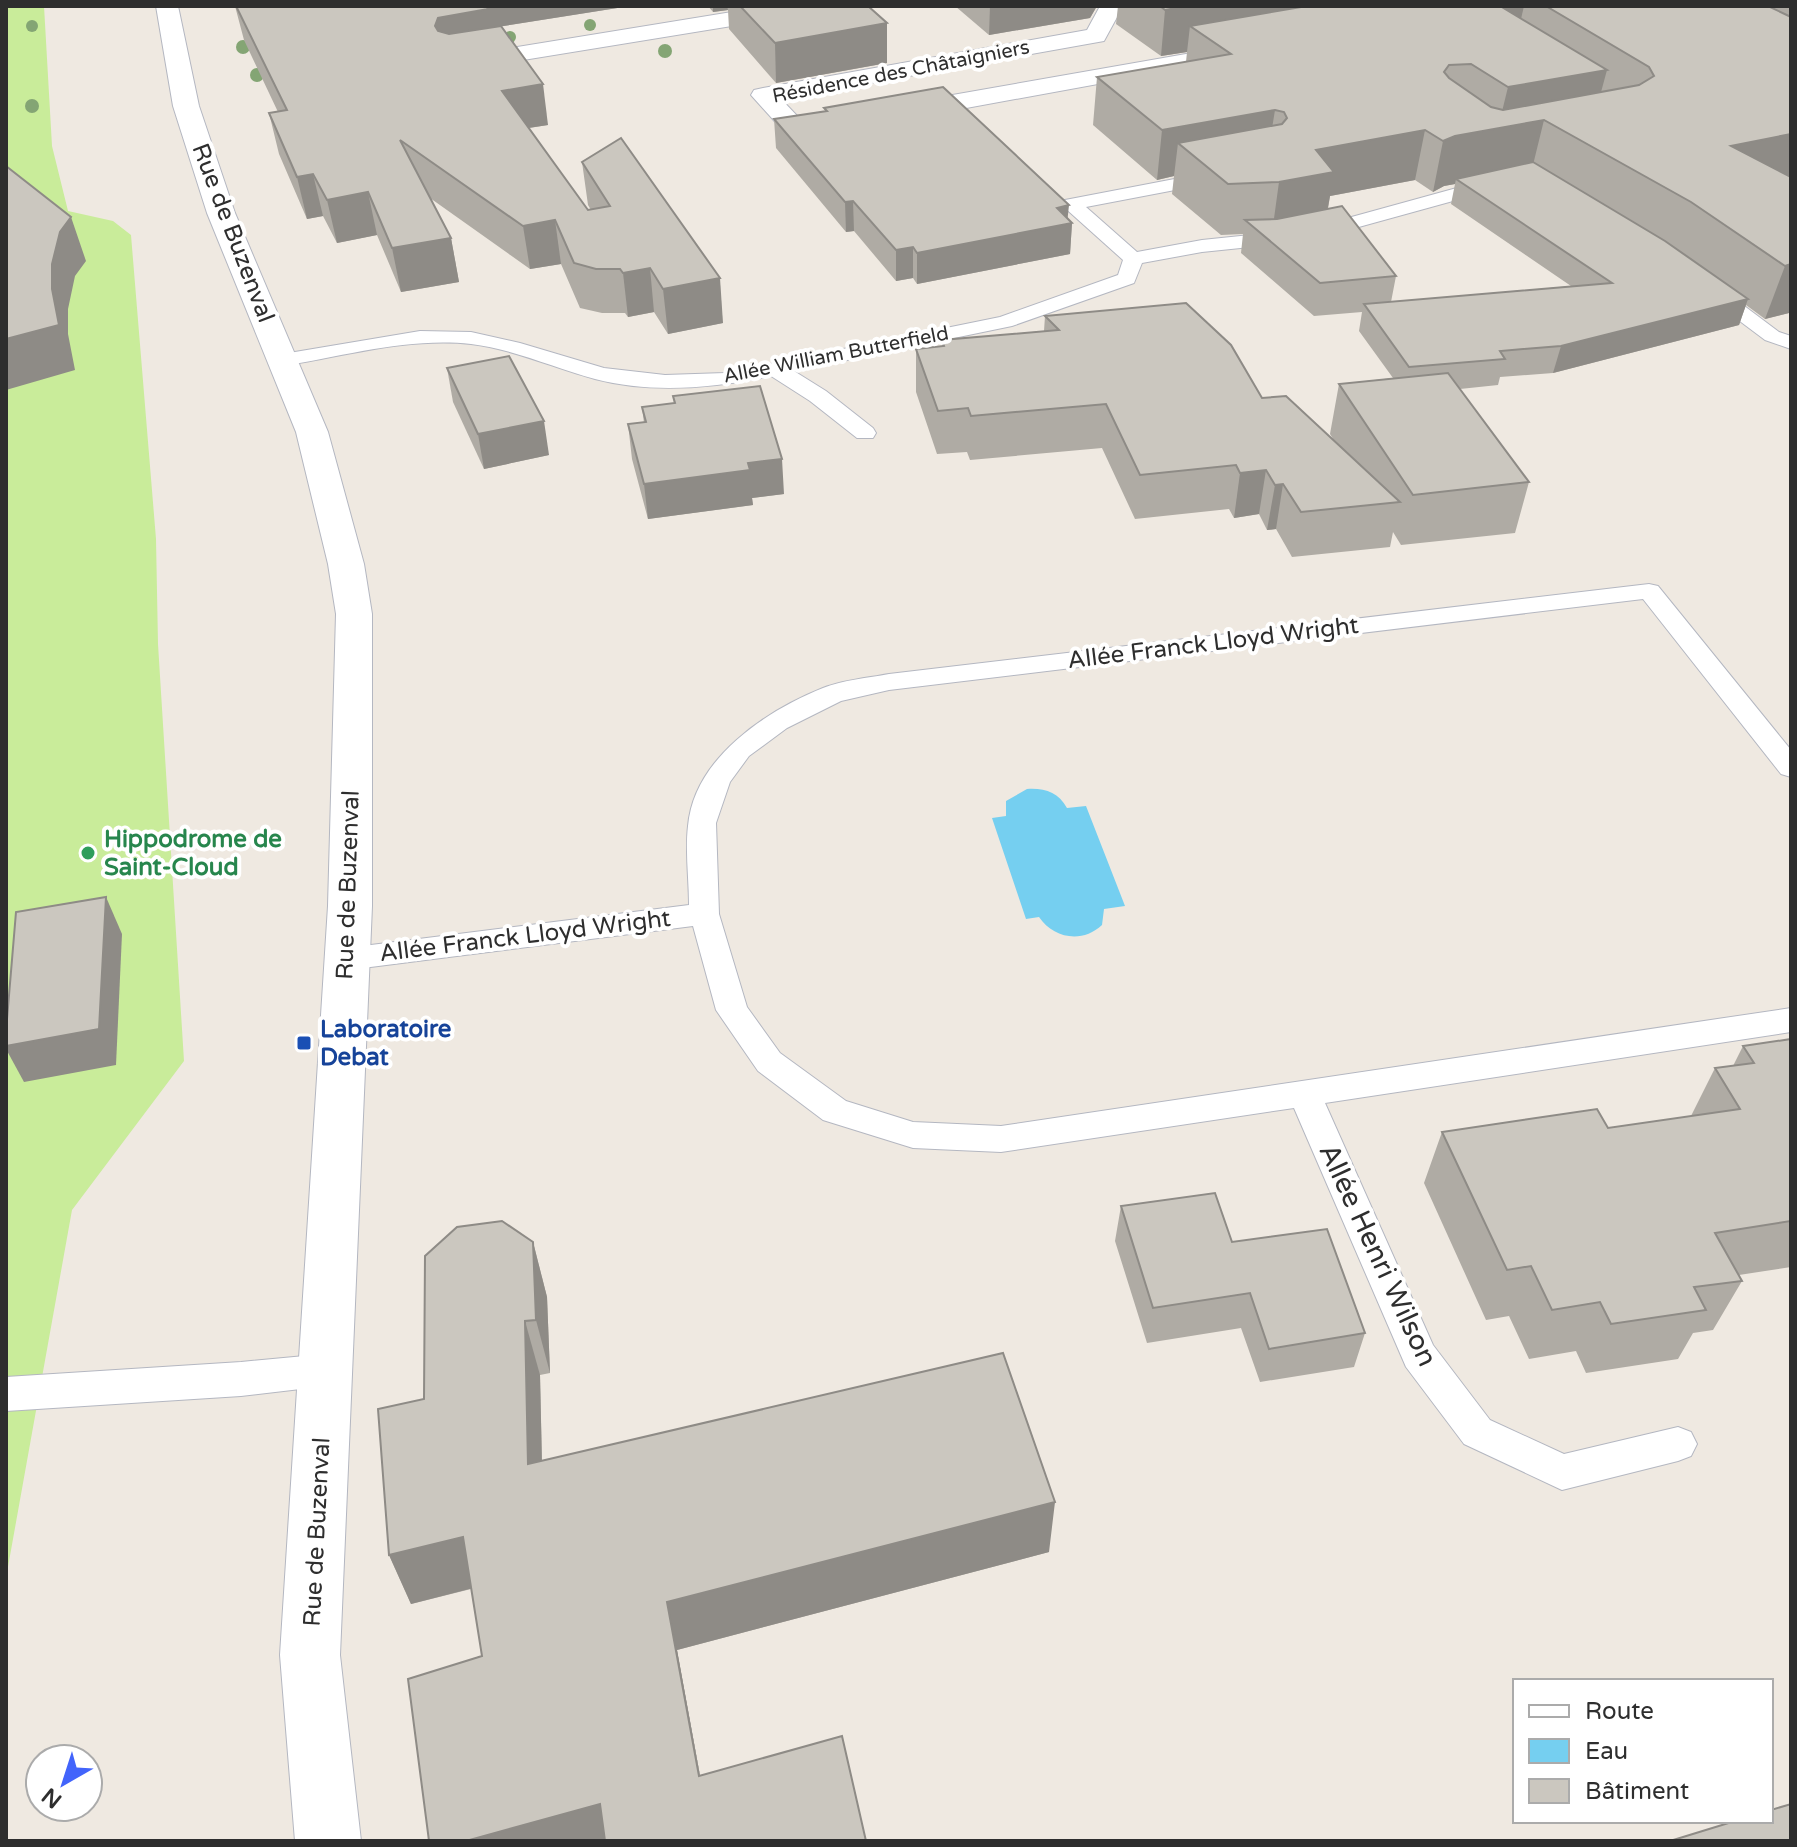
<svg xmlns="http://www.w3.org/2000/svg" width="1797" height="1847" font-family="'Varela Round',sans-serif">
<rect width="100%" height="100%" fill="#efe9e1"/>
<!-- pitch -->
<path fill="#c9ec9a" d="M6,6H44L52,146L68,211L113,221L131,235L156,539L158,644L184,1061L72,1210L6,1578Z"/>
<!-- water -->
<path fill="#75cff0" d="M1027,789C1045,788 1058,792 1067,808L1086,806L1125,906L1104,909L1102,925C1082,944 1053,938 1039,917L1026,919L992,818L1006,816V801Z"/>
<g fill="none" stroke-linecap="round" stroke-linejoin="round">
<!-- service casing -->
<g stroke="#b4b7c1" stroke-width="2">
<g id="service">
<path d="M1211,172L1217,174L1220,178L1217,182L1086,207L1137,252L1202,240L1308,229L1493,178L1502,184L1500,188L1308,241L1202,252L1142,263L1134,283L1012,326L794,371L826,391L873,428L876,433L873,438H857L810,401L771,376C715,388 652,394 595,379C554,368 513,349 471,344C409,337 344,356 283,366L272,360L283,354L420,331L471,332L520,343L604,368L665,375L725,373L1000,317L1118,275L1123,260L1065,208L1063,204L1065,200Z"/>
<path d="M1712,285L1719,287L1779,332L1791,336V349L1765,340L1705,295L1702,291Z"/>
<path d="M1649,584L1658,586L1791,750V777L1781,774L1643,599L889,690L841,701L787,728L749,756L730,782L716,823L719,914L747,1007L780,1053L846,1101L913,1122L1001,1126L1791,1008V1032L1325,1103L1433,1345L1490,1420L1564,1454L1678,1427L1691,1432L1697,1444L1691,1456L1678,1461L1562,1490L1464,1444L1406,1367L1294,1108L1001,1152L913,1148L823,1120L758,1071L716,1010L693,926L347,970L336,967L332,959L336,951L347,948L689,905C689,879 685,851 688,826C694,758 766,711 823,688C843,680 868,678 889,674Z"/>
<path d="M326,1354L339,1358L344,1370L339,1382L326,1386L241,1396L6,1411V1377L241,1362Z"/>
</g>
</g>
<!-- minor casing -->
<g stroke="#b4b7c1" stroke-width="2">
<g id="minor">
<path d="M769,6H822L819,11L811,13L462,70L453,68L450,63L453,58L462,56Z"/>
<path d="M1098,6L1122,8L1104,41L781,99L803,122L837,116L846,119L850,124L846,129L797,139L788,136L751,95L754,90L763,88L1087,30L1099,8Z"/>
<path d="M1243,44L1251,46L1255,51L1251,56L901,120L892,117L888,112L892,107L901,104Z"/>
</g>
</g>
<!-- secondary casing -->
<g stroke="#b4b7c1" stroke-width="2">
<path id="secondary" d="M156,6H178L199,106L235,213L328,432L364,564L372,614V906L340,1655L361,1841H295L280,1655L328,906L336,614L328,564L296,432L207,213L173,106Z"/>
</g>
<!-- service -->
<use href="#service" fill="#fff" fill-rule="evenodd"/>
<!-- minor -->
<use href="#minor" fill="#fff" fill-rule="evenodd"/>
<!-- secondary -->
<use href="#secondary" fill="#fff" fill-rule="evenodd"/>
</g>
<!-- trees -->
<g fill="#84a574">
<circle cx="590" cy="25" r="6"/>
<circle cx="32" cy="26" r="6"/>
<circle cx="510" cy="37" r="6"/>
<circle cx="243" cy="47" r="7"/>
<circle cx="665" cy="51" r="7"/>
<circle cx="257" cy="75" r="7"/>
<circle cx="32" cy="106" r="7"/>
</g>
<!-- wall -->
<g fill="#afaba4" fill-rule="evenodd">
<path d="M235,6H630L491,28L548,125L529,128L588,210H591L588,205L582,162L723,323L668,334L654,312L628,317L625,313H602L580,308L561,264L530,269L430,198L451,238L459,282L401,292L377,235L337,243L323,216L307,219L279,154L269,113L278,112L244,40Z"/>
<path d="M708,6H868L887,63L776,83L729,29L728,10L713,12Z"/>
<path d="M955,6H1097L1090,18L989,35Z"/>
<path d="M1118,6H1791V314L1789,313L1765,319L1746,305L1739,325L1553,373L1500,377L1498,385L1460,389L1529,482L1515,533L1401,545L1393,532L1390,547L1292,557L1276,529L1267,530L1259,514L1234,518L1229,509L1135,519L1102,448L970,460L967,452L937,454L916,392V349L942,347V340L1044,331L1045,316L1262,398L1335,442L1330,434L1339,384L1393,378L1359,331L1362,312L1314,316L1241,253L1243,234L1221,235L1172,194L1174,176L1157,180L1093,125L1097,77L1186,62L1187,52L1161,56L1116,24ZM1415,180L1433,192L1444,186L1455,184L1451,204L1571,286L1391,302L1396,276L1328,209L1330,196Z"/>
<path d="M824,108L1068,219L1072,223L1070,254L917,284L913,278L896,281L854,231L846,232L776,148L774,119L825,111Z"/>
<path d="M447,368L549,455L484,469L453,402Z"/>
<path d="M673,396L784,494L752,498L753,505L648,519L632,459L628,424L644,423L642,407L674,403Z"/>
<path d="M1791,1039V1267L1739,1275L1742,1281L1713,1330L1693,1333L1678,1359L1586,1373L1576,1351L1529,1359L1509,1316L1486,1320L1424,1183L1442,1132L1608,1128L1691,1116L1715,1068L1733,1066L1743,1046Z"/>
<path d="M1121,1206L1232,1242L1365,1333L1354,1367L1260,1382L1241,1328L1147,1343L1115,1241Z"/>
<path d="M533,1242L547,1297L550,1373L540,1375L542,1461L1049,1552L677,1650L700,1776L866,1841H429L482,1656L471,1589L411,1604L389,1555L424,1399Z"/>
</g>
<!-- shaded-wall -->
<g fill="#8e8b86">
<path d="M478,6H630L491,28L444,57L435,26L438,18Z"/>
<path d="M713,6H727L728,10L713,12Z"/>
<path d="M990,6H1097L1090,18L989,35Z"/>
<path d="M1187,6H1447L1190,26L1187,52L1161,56L1165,10Z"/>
<path d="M1496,6H1524L1521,19Z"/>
<path d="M887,23V63L776,83L775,43Z"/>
<path d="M1607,70L1594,118L1544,120L1532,169L1456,179L1455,184L1444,186L1433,192L1443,141L1455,136L1498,128L1508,87Z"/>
<path d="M543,84L548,125L508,131L502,91Z"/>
<path d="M1275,110L1267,159L1178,143L1174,176L1157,180L1162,130Z"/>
<path d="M1425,130L1415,180L1330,196L1325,223L1272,233L1279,182L1316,150Z"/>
<path d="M1791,134V180L1731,146Z"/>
<path d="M313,174L323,216L307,219L297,177Z"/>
<path d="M368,192L377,235L337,243L327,200Z"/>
<path d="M853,201L854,231L846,232L845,202Z"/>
<path d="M1069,205L1067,224L1072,223L1070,254L917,284V253L1057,208Z"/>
<path d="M71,217L86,261L75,276L68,309V334L75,370L6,390V339L52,289V264L60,232Z"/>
<path d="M555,220L561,264L530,269L523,226Z"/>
<path d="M451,238L459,282L401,292L392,248Z"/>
<path d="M913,247V278L896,281V250Z"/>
<path d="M1791,264V306L1789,313L1765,319L1785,266Z"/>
<path d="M650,268L654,312L628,317L623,273Z"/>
<path d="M720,278L723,323L668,334L663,289Z"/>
<path d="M1748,299L1739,325L1553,373L1561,346Z"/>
<path d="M544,421L549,455L484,469L478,434Z"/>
<path d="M782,459L784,494L752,498L753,505L648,519L644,484L748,463Z"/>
<path d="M1266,470L1259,514L1234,518L1240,473Z"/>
<path d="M1283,484L1276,529L1267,530L1275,485Z"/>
<path d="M106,897L122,934L116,1065L24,1082L6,1049V1046Z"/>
<path d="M533,1242L547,1297L550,1373L536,1320Z"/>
<path d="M525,1321L540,1375L543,1515L528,1464Z"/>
<path d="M1055,1502L1049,1552L677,1650L708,1819L667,1602Z"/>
<path d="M463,1537L481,1586L411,1604L389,1555Z"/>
<path d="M600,1804L612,1841H466Z"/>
</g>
<!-- building -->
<g fill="#cbc7bf" stroke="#8e8b86" stroke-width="2">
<path d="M236,6H486L488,9L438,18L435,26L438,31L449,34L501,26L543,84L502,91L588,210L610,206L582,162L621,138L720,278L663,289L650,268L623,273L620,269H596L574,263L555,220L523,226L400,140L451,238L392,248L368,192L327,200L313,174L297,177L269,113L287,110Z"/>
<path d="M740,6H868L887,23L775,43Z"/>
<path d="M1160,6H1187L1165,10Z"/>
<path d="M1307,6H1500L1607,70L1508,87L1471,64L1449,65L1444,72L1449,78L1491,107L1503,110L1639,85L1654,76L1649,67L1546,6H1768L1791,17V134L1731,146L1791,177V264L1785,266L1691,202L1544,120L1455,136L1443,141L1425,130L1316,150L1334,172L1279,182L1228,184L1178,143L1282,124L1287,118L1284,112L1275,110L1162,130L1097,77L1231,54L1190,26Z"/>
<path d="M943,87L1069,205L1057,208L1072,223L917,253L913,247L896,250L853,201L845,202L774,119L827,111L824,108Z"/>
<path d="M1533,162L1665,241L1748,299L1561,346L1500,351L1505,359L1409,367L1364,304L1612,283L1456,179Z"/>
<path d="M6,166L71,217L60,232L52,264V289L59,325L6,339Z"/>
<path d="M1342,206L1396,276L1320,283L1245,220L1277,219Z"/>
<path d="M1186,303L1231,345L1262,398L1286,396L1400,502L1301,512L1283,484L1275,485L1266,470L1240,473L1236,465L1140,475L1106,404L971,416L968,408L938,411L916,349L944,346L942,340L1059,330L1045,316Z"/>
<path d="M509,356L544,421L478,434L447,368Z"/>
<path d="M1448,373L1529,482L1413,495L1339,384Z"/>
<path d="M760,386L782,459L748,463L750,470L644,484L628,424L646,422L642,407L675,403L673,396Z"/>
<path d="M106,897L99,1029L6,1046V1031L16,912Z"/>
<path d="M1791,1039V1221L1715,1233L1742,1281L1694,1287L1706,1310L1611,1324L1600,1302L1552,1310L1531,1266L1507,1270L1442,1132L1597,1109L1608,1128L1740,1109L1715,1068L1754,1063L1743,1046Z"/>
<path d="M1215,1193L1232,1242L1327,1229L1365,1333L1269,1349L1250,1293L1153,1308L1121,1206Z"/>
<path d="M502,1221L533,1242L536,1320L525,1321L528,1464L1003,1353L1055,1502L667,1602L699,1776L842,1736L866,1841H605L600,1804L466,1841H429L408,1679L482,1656L463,1537L389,1555L378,1409L424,1399L425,1256L457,1227Z"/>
<path d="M1791,1804V1841H1670L1735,1821H1771V1810Z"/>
</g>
<!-- markers -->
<circle fill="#2e9e5b" stroke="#fff" stroke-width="3" cx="88" cy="853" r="8"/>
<rect fill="#1a4fb4" stroke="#fff" stroke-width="3" x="296" y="1035" width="16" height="16" rx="4"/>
<g text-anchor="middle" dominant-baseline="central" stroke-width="8" stroke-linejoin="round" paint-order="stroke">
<!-- far-street labels -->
<g font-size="20" fill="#2e2e2e" stroke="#fff">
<text transform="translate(901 72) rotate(-11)">Résidence des Châtaigniers</text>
<text transform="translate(836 355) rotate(-11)">Allée William Butterfield</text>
</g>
<!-- street labels -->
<g font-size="24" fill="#2e2e2e" stroke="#fff">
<text transform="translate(233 233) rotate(69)">Rue de Buzenval</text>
<text transform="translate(1213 643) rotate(-7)">Allée Franck Lloyd Wright</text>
<text transform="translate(348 885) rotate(-88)">Rue de Buzenval</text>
<text transform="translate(525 936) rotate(-7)">Allée Franck Lloyd Wright</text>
<text transform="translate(317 1532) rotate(-87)">Rue de Buzenval</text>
</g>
<!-- leisure labels -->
<g font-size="24" font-weight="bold" fill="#27864d" stroke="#fff" text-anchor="start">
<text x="104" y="839">Hippodrome de<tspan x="104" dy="28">Saint-Cloud</tspan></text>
</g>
<!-- transit labels -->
<g font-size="24" font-weight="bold" fill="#164399" stroke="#fff" text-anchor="start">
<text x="320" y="1029">Laboratoire<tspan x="320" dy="28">Debat</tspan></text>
</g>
<!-- near-street labels -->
<g font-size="28" fill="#2e2e2e" stroke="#fff">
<text transform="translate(1378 1255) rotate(65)">Allée Henri Wilson</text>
</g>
</g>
<!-- border -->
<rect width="1797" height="1847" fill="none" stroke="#2e2e2e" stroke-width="16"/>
<!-- legend -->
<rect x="1513" y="1679" width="260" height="144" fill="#ffffff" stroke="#ababab" stroke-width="2"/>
<rect x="1529" y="1705" width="40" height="12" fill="#ffffff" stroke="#ababab" stroke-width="2"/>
<text x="1585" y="1719" font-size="24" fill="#2e2e2e">Route</text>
<rect x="1529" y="1739" width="40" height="24" fill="#75cff0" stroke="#ababab" stroke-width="2"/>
<text x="1585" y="1759" font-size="24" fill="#2e2e2e">Eau</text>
<rect x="1529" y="1779" width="40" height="24" fill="#cbc7bf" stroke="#ababab" stroke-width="2"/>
<text x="1585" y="1799" font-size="24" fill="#2e2e2e">Bâtiment</text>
<!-- north arrow -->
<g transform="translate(64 1783) rotate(219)"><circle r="38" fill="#ffffff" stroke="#ababab" stroke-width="2"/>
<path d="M0-6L14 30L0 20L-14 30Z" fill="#4264fb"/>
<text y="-12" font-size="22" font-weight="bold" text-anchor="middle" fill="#2e2e2e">N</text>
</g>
</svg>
